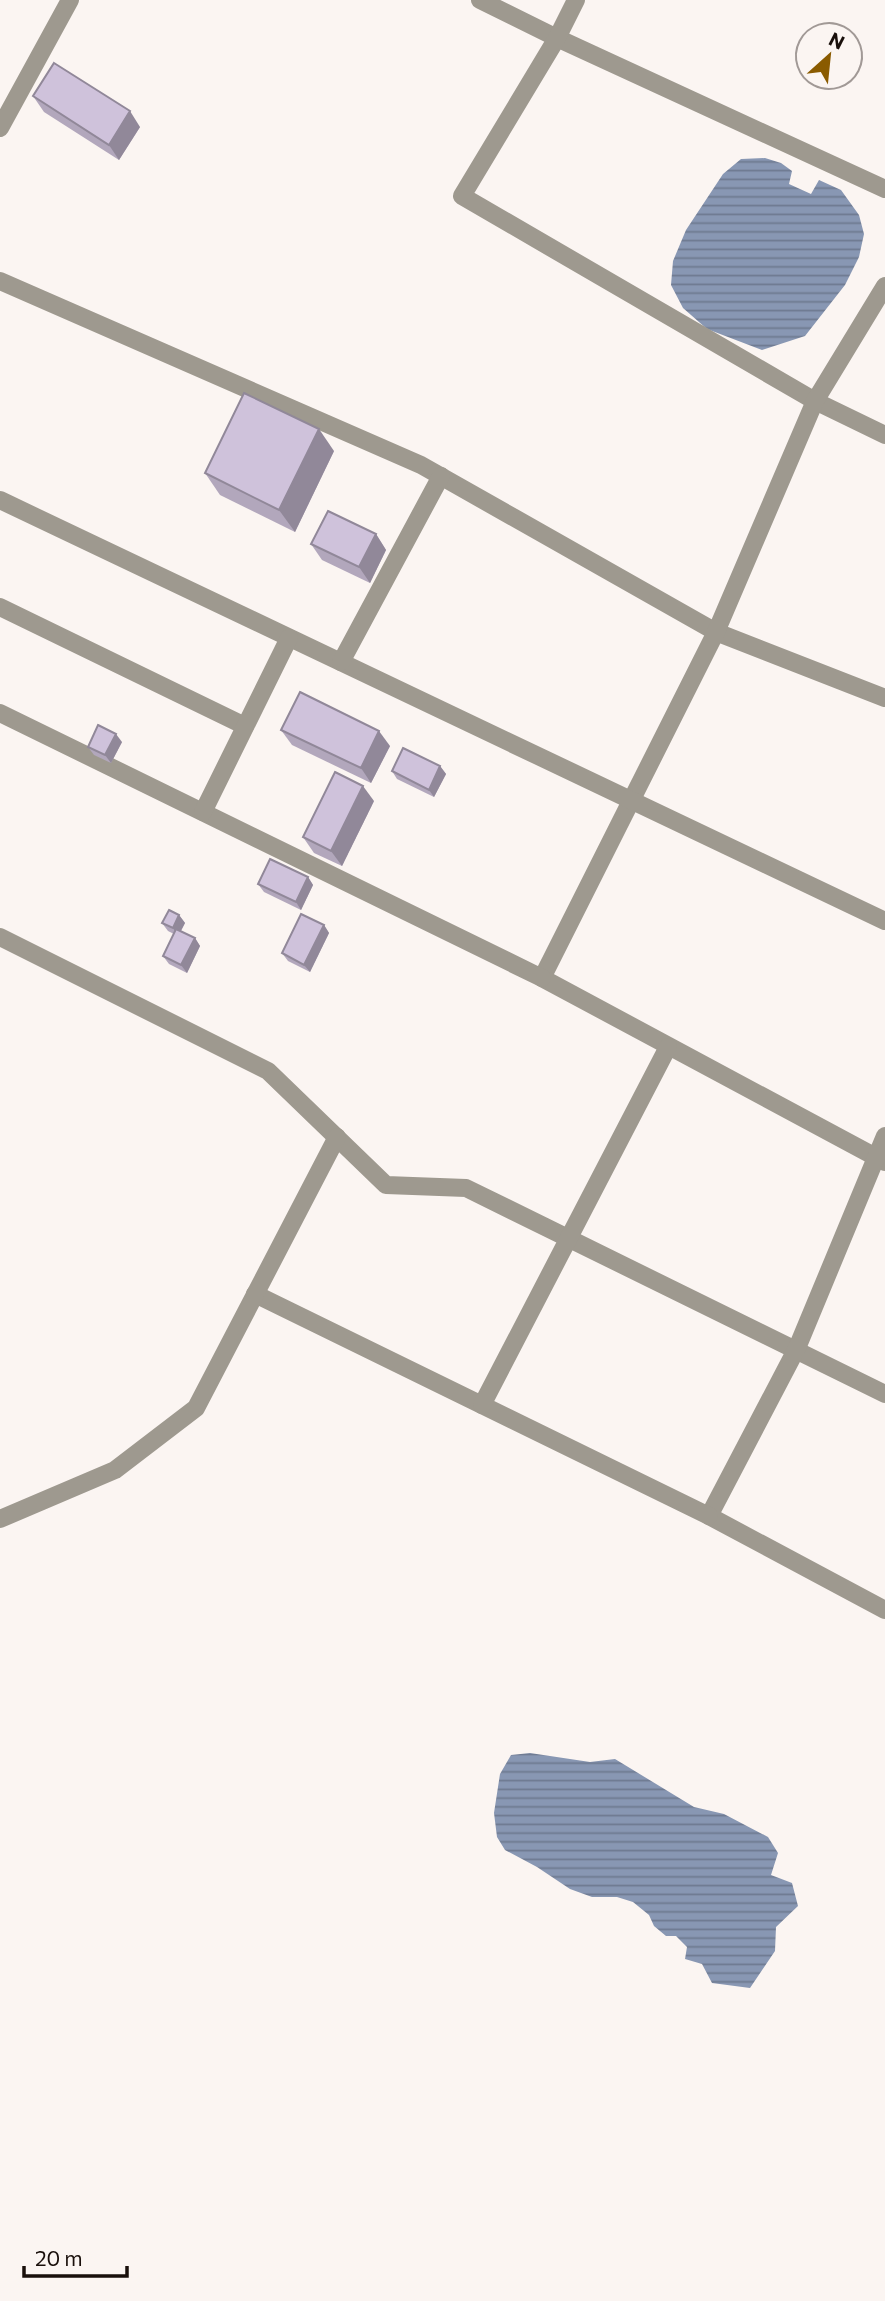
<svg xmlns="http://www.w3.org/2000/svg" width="885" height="2301" font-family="Commissioner,sans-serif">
<defs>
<pattern id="water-rules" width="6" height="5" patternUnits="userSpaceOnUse" patternTransform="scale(1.75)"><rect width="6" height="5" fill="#8897b3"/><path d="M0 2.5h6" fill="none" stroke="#6e7a90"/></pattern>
</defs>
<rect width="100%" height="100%" fill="#fbf5f2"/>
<!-- water -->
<g fill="url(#water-rules)">
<path d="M765,158L781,163L792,171L789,184L811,194L819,180L841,190L859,215L864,234L859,257L845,285L805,336L762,350L707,329L683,308L671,285L673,261L686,230L723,174L741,159Z"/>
<path d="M530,1753L590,1762L615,1759L694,1807L724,1814L768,1837L778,1853L771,1875L792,1883L798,1906L776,1927L775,1951L750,1988L712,1983L702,1964L685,1959L687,1947L676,1936H666L654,1926L649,1915L633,1902L617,1897H592L570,1889L537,1867L505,1850L497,1837L494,1813L500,1774L511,1755Z"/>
</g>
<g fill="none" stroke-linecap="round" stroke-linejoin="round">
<!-- street -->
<g stroke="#9e998f" stroke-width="18">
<path d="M480,0L557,38L885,189"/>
<path d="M576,0L557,38L462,196L815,401L885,435"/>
<path d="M0,128L70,0"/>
<path d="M0,281L421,465L716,632L885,698"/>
<path d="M885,286L815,401L716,632L542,978L885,1162"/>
<path d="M0,500L885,921"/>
<path d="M0,607L245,726"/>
<path d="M341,662L441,476"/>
<path d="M0,713L542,978"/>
<path d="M203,812L289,638"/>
<path d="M0,937L268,1071L386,1185L466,1188L885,1394"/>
<path d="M885,1136L797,1348L709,1516L885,1610"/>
<path d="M255,1294L709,1516"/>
<path d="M482,1405L668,1047"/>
<path d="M0,1519L115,1470L196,1408L337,1137"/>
</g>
</g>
<!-- wall -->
<g fill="#b2a7bc">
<path d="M33,96L140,127L119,160L44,112Z"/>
<path d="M334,451L295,532L220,495L205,473Z"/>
<path d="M376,534L386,550L370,583L322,560L311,544Z"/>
<path d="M281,730L390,746L371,783L292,745Z"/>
<path d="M122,742L111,763L94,755L88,747Z"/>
<path d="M440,766L446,774L434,797L397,779L392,771Z"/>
<path d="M374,801L342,866L314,853L303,837Z"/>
<path d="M308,877L313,885L301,910L264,892L258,884Z"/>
<path d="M179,915L185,923L181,931L195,938L200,946L187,973L169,964L163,956L174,934L168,931L162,923Z"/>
<path d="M324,925L329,933L310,972L288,961L282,953Z"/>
</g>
<!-- shaded-wall -->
<g fill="#918899">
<path d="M130,111L140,127L119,160L109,145Z"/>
<path d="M319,429L334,451L295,532L279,510Z"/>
<path d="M376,534L386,550L370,583L359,567Z"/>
<path d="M379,731L390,746L371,783L361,768Z"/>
<path d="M116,734L122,742L111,763L105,755Z"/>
<path d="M440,766L446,774L434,797L429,790Z"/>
<path d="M363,786L374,801L342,866L331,851Z"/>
<path d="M308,877L313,885L301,910L296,902Z"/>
<path d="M179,915L185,923L178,936L173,928Z"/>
<path d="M324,925L329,933L310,972L304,965Z"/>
<path d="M195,938L200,946L187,973L181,965Z"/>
</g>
<!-- building -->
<g fill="#cfc2db" stroke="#918899" stroke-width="2">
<path d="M54,63L130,111L109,145L33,96Z"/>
<path d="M244,393L319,429L279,510L205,473Z"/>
<path d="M328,511L376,534L359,567L311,544Z"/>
<path d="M300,692L379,731L361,768L281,730Z"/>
<path d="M98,725L116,734L105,755L88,747Z"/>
<path d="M403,748L440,766L429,790L392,771Z"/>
<path d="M335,772L363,786L331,851L303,837Z"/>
<path d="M270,859L308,877L296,902L258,884Z"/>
<path d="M169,910L179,915L173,928L162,923Z"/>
<path d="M301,914L324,925L304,965L282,953Z"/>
<path d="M176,929L195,938L181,965L163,956Z"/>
</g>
<!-- north arrow -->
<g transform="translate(829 56) rotate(27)"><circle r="33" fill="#fbf5f2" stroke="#a19996" stroke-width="2"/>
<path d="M0-5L12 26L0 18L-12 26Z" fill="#8a5b00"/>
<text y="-10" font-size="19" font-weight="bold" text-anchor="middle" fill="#190f0b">N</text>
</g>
<!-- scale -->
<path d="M24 2266v10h103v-10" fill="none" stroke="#190f0b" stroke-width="3.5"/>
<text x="35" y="2266" font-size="21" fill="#190f0b" stroke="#fbf5f2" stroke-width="5" paint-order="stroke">20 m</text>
</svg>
